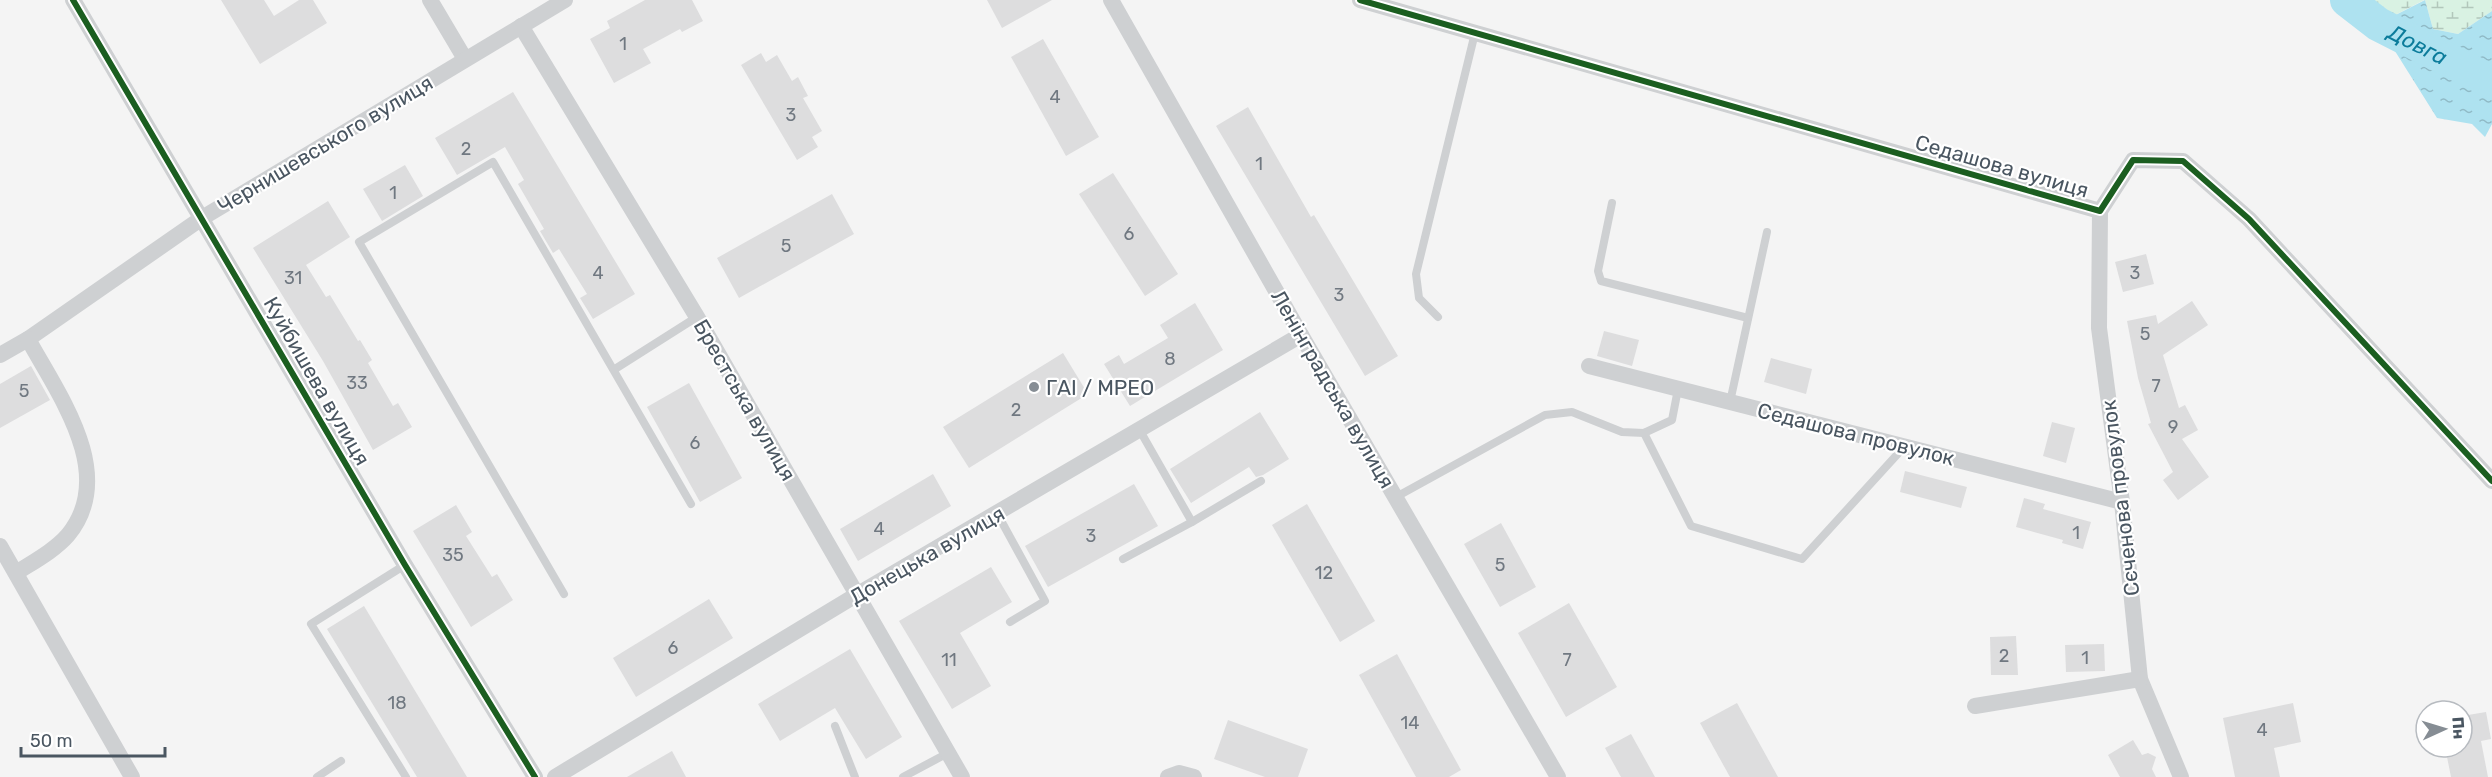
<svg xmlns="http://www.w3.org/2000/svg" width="2492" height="777" font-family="Rubik,sans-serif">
<defs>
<pattern id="wetland-marsh" width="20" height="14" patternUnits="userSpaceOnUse" patternTransform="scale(1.5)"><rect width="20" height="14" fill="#d9f2e3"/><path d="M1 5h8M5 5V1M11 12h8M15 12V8" fill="none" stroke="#b2c7bb"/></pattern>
<pattern id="water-ripples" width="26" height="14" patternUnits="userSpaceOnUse" patternTransform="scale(1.5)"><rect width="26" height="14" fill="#aee2f0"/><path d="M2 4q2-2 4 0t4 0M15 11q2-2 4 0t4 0" fill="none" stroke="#90bac6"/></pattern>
</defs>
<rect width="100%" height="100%" fill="#f4f4f4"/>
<!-- wetland -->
<g fill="url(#wetland-marsh)">
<path d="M2340,0H2424L2378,24Z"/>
<path d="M2425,0H2492V11L2458,34L2433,29Z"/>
</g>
<!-- water -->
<path fill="url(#water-ripples)" d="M2425,0L2433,29L2458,34L2492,11V124L2485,137L2472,124L2437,118L2378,24Z"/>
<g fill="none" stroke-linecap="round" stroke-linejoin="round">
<!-- river -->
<path stroke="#aee2f0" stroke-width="34" id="s1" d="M2347,0L2378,24L2492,82"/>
</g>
<!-- building -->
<g fill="#ddddde">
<path d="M221,0H264L274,16L299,0H313L327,23L260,64Z"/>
<path d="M645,0H692L703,21L682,32L680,29L643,49L651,63L614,83L590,39L610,28L607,21Z"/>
<path d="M987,0H1052L1002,28Z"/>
<path d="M1043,39L1099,137L1066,156L1011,57Z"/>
<path d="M761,53L766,62L777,55L792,81L798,77L808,96L803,98L822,131L812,137L818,147L797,160L741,65Z"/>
<path d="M513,92L635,294L593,319L580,298L587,294L559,249L553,253L540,231L544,229L518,184L524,180L505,147L457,175L435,138Z"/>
<path d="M1248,107L1311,217L1314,215L1398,356L1365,376L1216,126Z"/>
<path d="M405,165L423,196L382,221L363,189Z"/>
<path d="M1113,173L1178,274L1145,296L1079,194Z"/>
<path d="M832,194L854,234L739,298L717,258Z"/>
<path d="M328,201L350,237L306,265L326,297L330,295L358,341L360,340L372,360L368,363L393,406L398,403L412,427L373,450L323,361L253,248Z"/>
<path d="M2146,254L2154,284L2123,292L2115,262Z"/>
<path d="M2192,301L2208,325L2163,355L2179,408L2185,405L2198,430L2182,439L2209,477L2178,500L2163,480L2173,472L2148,424L2151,423L2138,378L2127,321L2156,315L2158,324Z"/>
<path d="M1195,303L1223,350L1130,406L1104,364L1119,355L1124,364L1168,338L1160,325Z"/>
<path d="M1604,331L1639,340L1632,366L1597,356Z"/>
<path d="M1063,353L1088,394L969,468L943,427Z"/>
<path d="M1771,358L1812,369L1806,394L1764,382Z"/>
<path d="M31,366L50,400L0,428V384Z"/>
<path d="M689,383L742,478L700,502L647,407Z"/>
<path d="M1260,412L1289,459L1263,475L1256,477L1249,467L1191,503L1170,469Z"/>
<path d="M2052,422L2075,428L2066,463L2043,456Z"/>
<path d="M1905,471L1967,487L1961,508L1900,492Z"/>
<path d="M933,474L951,506L858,561L840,529Z"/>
<path d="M1134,484L1158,526L1048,587L1025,546Z"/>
<path d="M2024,498L2045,504L2043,509L2091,522L2083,549L2062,543L2063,540L2016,527Z"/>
<path d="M1307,504L1375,621L1340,642L1272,525Z"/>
<path d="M456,505L472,532L466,536L492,577L497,574L513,600L471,627L413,531Z"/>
<path d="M1501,523L1536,587L1500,607L1464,544Z"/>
<path d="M991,567L1012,602L960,633L991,686L952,709L899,621Z"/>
<path d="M709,599L733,638L636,697L613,658Z"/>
<path d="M1569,603L1617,687L1566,717L1518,633Z"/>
<path d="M364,606L467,777H417L327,629Z"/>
<path d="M2016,636L2018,675H1991L1990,637Z"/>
<path d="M2104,644L2105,671L2066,672L2065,645Z"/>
<path d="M850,649L902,737L866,759L835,708L780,741L758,704Z"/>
<path d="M1397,654L1461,770L1449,777H1416L1359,675Z"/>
<path d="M1737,703L1778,777H1730L1700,723Z"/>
<path d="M2293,703L2301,742L2274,748L2280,777H2235L2223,718Z"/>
<path d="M2486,712L2491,739L2481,741L2488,777H2451L2445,747H2462V716Z"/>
<path d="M1228,720L1308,749L1298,777H1265L1214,759Z"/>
<path d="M1631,734L1655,777H1621L1605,748Z"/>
<path d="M2133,740L2142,755L2148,753L2156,757L2152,769L2156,777H2120L2108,755Z"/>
<path d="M672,751L686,777H627Z"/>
</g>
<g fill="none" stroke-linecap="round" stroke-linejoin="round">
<!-- lane -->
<g stroke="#ced0d2" stroke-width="8">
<path d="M1612,203L1598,271L1601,281L1748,318"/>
<path d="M1438,317L1419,298L1416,274L1475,33"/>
<path d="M615,369L697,317"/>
<path d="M1730,402L1767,232"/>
<path d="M1139,429L1192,522"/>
<path d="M1644,433L1691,526L1802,559L1904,447"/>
<path d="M1396,497L1545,415L1572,412L1622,432L1644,433L1672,420L1678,389"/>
<path d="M998,515L1045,601L1010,622"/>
<path d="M1123,559L1192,522L1261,481"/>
<path d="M405,565L311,624L406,777"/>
<path d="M564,594L359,242L493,162L691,504"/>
<path d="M835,726L855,777"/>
<path d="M317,777L341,761"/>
<path d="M903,777L948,753"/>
</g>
<!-- street -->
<g stroke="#ced0d2" stroke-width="16">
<path d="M73,0L405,565L535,777"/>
<path d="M430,0L465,59"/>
<path d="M1111,0L1301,335L1558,777"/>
<path d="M1360,0L2100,211L2133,160L2183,161L2249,219L2492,481"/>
<path d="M521,26L697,317L962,777"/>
<path d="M2100,211L2099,328L2122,502L2140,679L2181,777"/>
<path d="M0,355L28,339L202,218L565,0"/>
<path d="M1589,366L2122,502"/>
<path d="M0,546L132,777"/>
<path d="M16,573C33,562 54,551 68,535C118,474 58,394 28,339"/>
<path d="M1975,706L2140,679"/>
<path d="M555,777L858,594L1301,335"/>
<path d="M1168,777L1179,773L1194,777"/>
</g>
<!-- cycleway casing -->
<g stroke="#fff" stroke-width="10">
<g id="cycleway">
<path d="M73,0L405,565L535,777"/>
<path d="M1360,0L2100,211L2133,160L2183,161L2249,219L2492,481"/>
</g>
</g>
<!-- cycleway -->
<use href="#cycleway" stroke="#1b5e20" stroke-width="6"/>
</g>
<!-- markers -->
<circle fill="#868d94" stroke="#fff" stroke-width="2" cx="1034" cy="387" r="6"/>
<g text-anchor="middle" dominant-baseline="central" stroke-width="4.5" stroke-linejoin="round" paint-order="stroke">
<!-- number labels -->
<g font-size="18" fill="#707881">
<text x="623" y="44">1</text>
<text x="1055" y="97">4</text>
<text x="791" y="115">3</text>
<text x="466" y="149">2</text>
<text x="1259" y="164">1</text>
<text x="393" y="193">1</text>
<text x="1129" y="234">6</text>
<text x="786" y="246">5</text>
<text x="598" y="273">4</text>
<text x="2135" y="273">3</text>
<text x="293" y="278">31</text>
<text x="1339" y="295">3</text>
<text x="2145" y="334">5</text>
<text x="1170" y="359">8</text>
<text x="357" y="383">33</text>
<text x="2156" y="386">7</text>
<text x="24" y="391">5</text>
<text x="1016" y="410">2</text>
<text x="2173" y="427">9</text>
<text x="695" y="443">6</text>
<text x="879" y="529">4</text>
<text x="2076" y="533">1</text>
<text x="1091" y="536">3</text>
<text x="453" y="555">35</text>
<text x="1500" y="565">5</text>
<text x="1324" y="573">12</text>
<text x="673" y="648">6</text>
<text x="2004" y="656">2</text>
<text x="2085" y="658">1</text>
<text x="949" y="660">11</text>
<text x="1567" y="660">7</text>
<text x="397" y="703">18</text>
<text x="1410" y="723">14</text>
<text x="2262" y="730">4</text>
</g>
<!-- street labels -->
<g font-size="21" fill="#4a5661" stroke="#fff">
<text transform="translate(325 144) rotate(-31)">Чернишевського вулиця</text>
<text transform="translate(2002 166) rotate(16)">Седашова вулиця</text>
<text transform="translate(317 381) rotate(60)">Куйбишева вулиця</text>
<text transform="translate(1333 389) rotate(60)">Ленінградська вулиця</text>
<text transform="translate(745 400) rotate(60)">Брестська вулиця</text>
<text transform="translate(1856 434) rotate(14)">Седашова провулок</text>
<text transform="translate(2120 498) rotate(-97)">Сєченова провулок</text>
<text transform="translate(927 555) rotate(-30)">Донецька вулиця</text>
</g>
<!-- poi labels -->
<g font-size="21" fill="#4a5661" stroke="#fff" text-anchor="start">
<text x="1046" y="387">ГАІ / МРЕО</text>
</g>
<!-- water labels -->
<g font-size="22" font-style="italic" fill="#0c7c9b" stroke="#fff">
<text stroke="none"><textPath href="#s1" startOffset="84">Довга</textPath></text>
</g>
</g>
<!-- north arrow -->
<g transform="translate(2444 729) rotate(86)"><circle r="28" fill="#ffffff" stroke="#b7bbc0" stroke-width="1.5"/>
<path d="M0-4.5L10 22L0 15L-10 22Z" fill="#868d94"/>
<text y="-9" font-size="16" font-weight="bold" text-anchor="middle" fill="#4a5661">Пн</text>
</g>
<!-- scale -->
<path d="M21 747v9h144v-9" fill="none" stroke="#4a5661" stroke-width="3"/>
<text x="30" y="747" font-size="18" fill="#4a5661" stroke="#ffffff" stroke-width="4.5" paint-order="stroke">50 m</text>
</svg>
